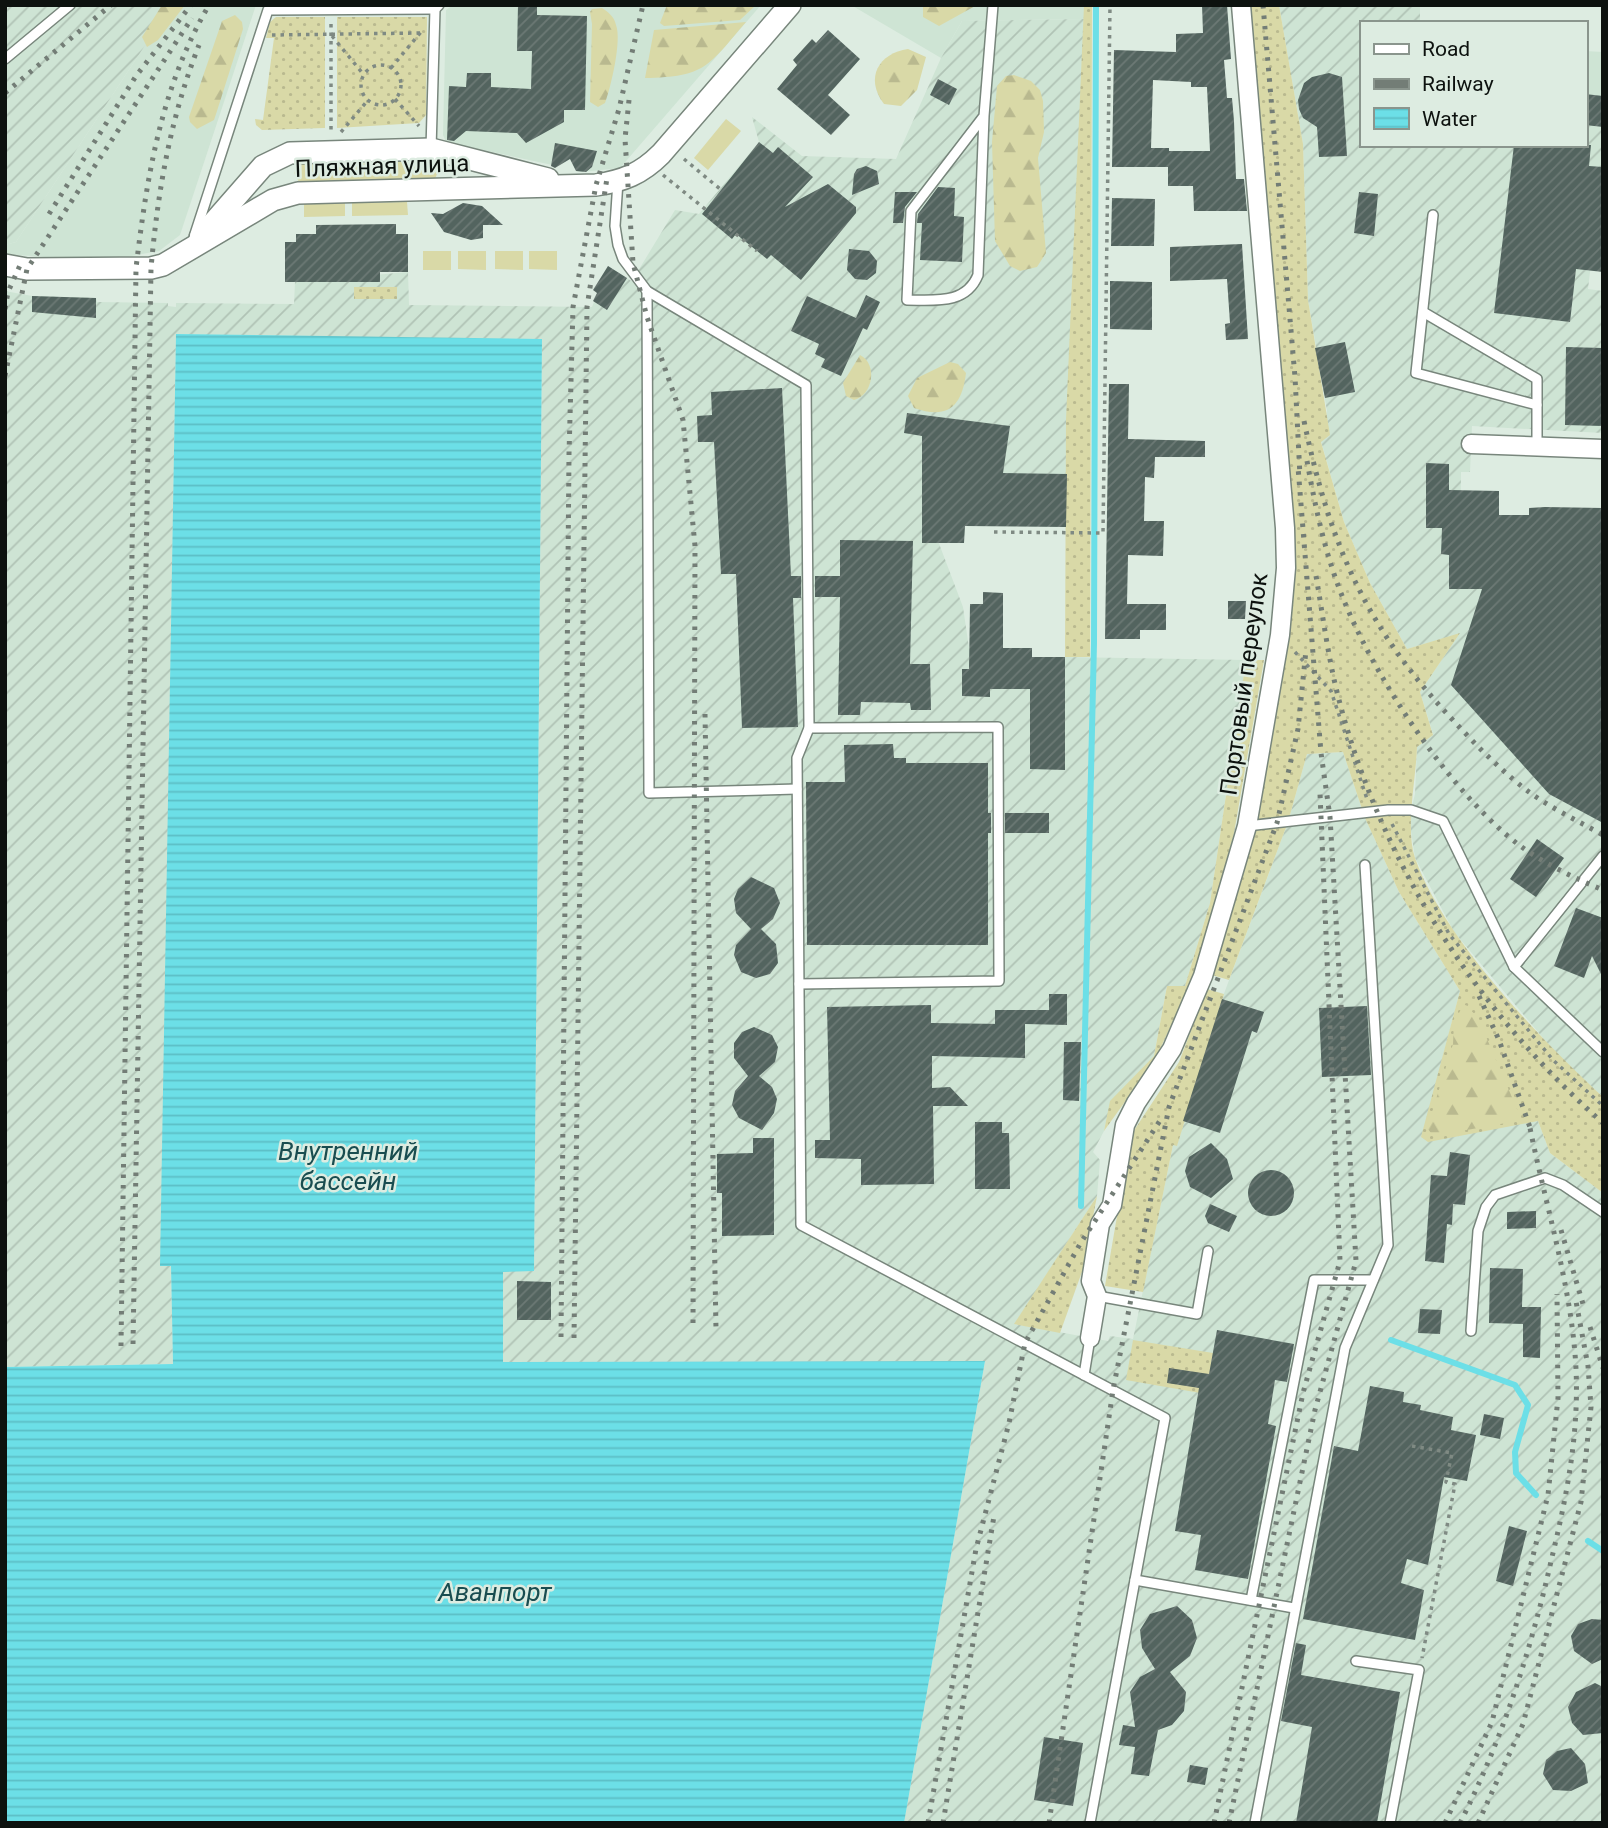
<svg xmlns="http://www.w3.org/2000/svg" width="1608" height="1828" font-family="Roboto,sans-serif">
<defs>
<pattern id="industrial-furrows" width="10" height="10" patternUnits="userSpaceOnUse" patternTransform="scale(1.75)"><rect width="10" height="10" fill="#cee4d4"/><path d="M-1 1l2-2M0 10L10 0M9 11l2-2" fill="none" stroke="#b0c3b5"/></pattern>
<pattern id="grass-dots" width="8" height="8" patternUnits="userSpaceOnUse" patternTransform="scale(1.75)"><rect width="8" height="8" fill="#d9d9a7"/><path d="M2 2h.1M6 6h.1" fill="none" stroke="#b9b98f" stroke-width="1.8" stroke-linecap="round"/></pattern>
<pattern id="forest-firs" width="22" height="20" patternUnits="userSpaceOnUse" patternTransform="scale(1.75)"><rect width="22" height="20" fill="#d9d9a7"/><path d="M5 1l3.5 6h-7zM16 11l3.5 6h-7z" fill="#b9b98f"/></pattern>
<pattern id="water-rules" width="6" height="5" patternUnits="userSpaceOnUse" patternTransform="scale(1.75)"><rect width="6" height="5" fill="#6cdfe7"/><path d="M0 2.5h6" fill="none" stroke="#5cbec5"/></pattern>
<pattern id="building-hatch" width="6" height="6" patternUnits="userSpaceOnUse" patternTransform="scale(1.75)"><rect width="6" height="6" fill="#53645f"/><path d="M-1 1l2-2M0 6l6-6M5 7l2-2" fill="none" stroke="#6c7975"/></pattern>
</defs>
<rect width="100%" height="100%" fill="#ddece1"/>
<!-- built -->
<g fill="#cee4d4">
<path d="M178,5H256L180,235L159,251L131,256L71,259L5,254V245L16,242L144,47Z"/>
<path d="M453,5H761L620,168L582,172L576,171L575,160L562,158L557,166L446,142L443,135L446,10Z"/>
<path d="M851,5H1084V19L962,21L941,58Z"/>
<path d="M1585,51L1603,52V127L1585,125Z"/>
</g>
<!-- industrial -->
<g fill="url(#industrial-furrows)">
<path d="M5,5H178L144,47L16,242L5,245Z"/>
<path d="M1279,5H1420V23H1361V145H1585V125L1603,127V163L1588,289L1603,291V433L1472,426L1470,472H1461L1460,563L1603,564V1097L1559,1057L1454,932L1415,858L1409,818L1415,794L1417,747L1433,734L1420,692L1459,634L1407,649L1370,583L1344,522L1321,441L1327,411L1308,300L1303,144Z"/>
<path d="M1084,19L1067,474L923,473L932,525L963,607L969,648L1065,670V657L1246,660L1210,903L1185,986H1167L1154,1056L1111,1101L1104,1131L1093,1152L1100,1160L1097,1196L1015,1324L1108,1341L1110,1336L1133,1339L1173,1145H1177L1222,999L1288,822L1307,754L1343,752L1365,818L1399,892L1460,991L1422,1137L1538,1121L1550,1153L1603,1193V1823H904L985,1361L503,1362V1271H534L542,339L176,335L161,1266L171,1265L173,1364L5,1367V291L32,296L96,298L97,302L168,303V306L176,307V303L294,304L295,282L408,272L409,305L592,307L608,266L633,282L641,274L638,271L675,210L699,214L759,142L752,117L802,156L896,159L941,58L962,21Z"/>
</g>
<!-- grass -->
<g fill="url(#grass-dots)">
<path d="M1084,5H1092L1090,657H1065L1066,420Z"/>
<path d="M1249,5H1279L1303,144L1308,300L1330,435L1321,442L1344,522L1370,583L1407,649L1460,633L1420,692L1433,735L1417,747C1416,780 1405,828 1415,858C1443,938 1541,1040 1603,1097V1193L1550,1153L1538,1121L1428,1142L1421,1137L1460,991L1399,892L1365,818L1343,752L1307,754L1288,822L1229,980L1212,975L1294,570Z"/>
<path d="M276,17H325V128L262,130L256,125L255,119L263,120L274,38H266L270,22Z"/>
<path d="M337,17H427L426,115L419,123L337,128Z"/>
<rect x="354" y="287" width="43" height="12"/>
<path d="M1246,660H1264L1234,833L1198,967L1155,1060L1104,1131L1110,1101L1154,1056L1167,986H1185L1210,903Z"/>
<path d="M1207,989L1224,994L1177,1146L1173,1145L1143,1292L1105,1286L1131,1135L1179,1062Z"/>
<path d="M1097,1196L1083,1269L1060,1333L1014,1324Z"/>
<path d="M1133,1340L1213,1353L1206,1394L1126,1380Z"/>
</g>
<!-- forest -->
<g fill="url(#forest-firs)">
<path d="M162,5H185L158,40L147,47L142,37Z"/>
<path d="M667,5H756L740,20L664,26L660,23Z"/>
<path d="M923,5H977L939,26L923,17Z"/>
<path d="M602,8C608,12 614,16 616,25C622,40 611,87 605,103L598,107L590,102L592,24L590,12L592,9Z"/>
<path d="M235,15L242,22L243,29L217,111L214,120L197,129L190,122L189,117L222,21Z"/>
<path d="M746,22C708,66 706,77 645,78L654,30Z"/>
<path d="M908,49L926,57L917,90L901,106L884,104C864,78 879,53 908,49Z"/>
<path d="M1014,75L1031,81L1040,90L1043,101L1044,132L1038,158L1046,253L1037,267L1020,271L1010,266L995,241L992,142L997,86L1006,76Z"/>
<path d="M860,355C878,364 873,395 854,400L846,396L843,383Z"/>
<path d="M950,362L958,364L966,373C962,406 948,420 914,408L908,396L917,378Z"/>
<path d="M1466,1005L1478,1018L1520,1116L1506,1123L1433,1136L1428,1129L1429,1122L1453,1044L1454,1023L1462,1007Z"/>
</g>
<!-- garden -->
<g fill="#d9d9a7">
<path d="M726,119L741,131L708,170L694,158Z"/>
<path d="M434,160L439,169L435,179L299,182L294,173L298,164Z"/>
<path d="M407,202L408,215L352,216V203Z"/>
<path d="M345,203V216L304,217V204Z"/>
<rect x="423" y="251" width="28" height="19"/>
<path d="M458,251H486V270L458,269Z"/>
<path d="M495,251H523V270L495,269Z"/>
<path d="M529,251H557V270L529,269Z"/>
</g>
<!-- water -->
<path fill="url(#water-rules)" d="M176,334L542,339L534,1271L503,1272V1362L985,1361L904,1823H5V1367L173,1364L171,1266H160Z"/>
<g fill="none" stroke-linecap="round" stroke-linejoin="round">
<!-- stream -->
<g stroke="#6cdfe7" stroke-width="6">
<path d="M1081,1206L1094,643L1096,5"/>
<path d="M1391,1340L1515,1385L1528,1405L1515,1452L1516,1473L1536,1495"/>
<path d="M1588,1541L1603,1551"/>
</g>
</g>
<!-- building -->
<g fill="url(#building-hatch)" fill-rule="evenodd">
<path d="M518,5H537V15L587,16L585,110H564V122L526,143L517,133L466,131L454,141L447,140L449,86L466,87L467,73H491V87L531,89L532,51H517Z"/>
<path d="M1202,5H1227L1231,59L1224,60L1227,98H1232L1234,121L1236,179H1244L1247,211H1194L1193,186H1168V167H1112L1114,50L1176,52V34L1203,33ZM1153,80L1191,82V87H1207L1210,151H1169V148H1151Z"/>
<path d="M828,30L860,59L828,95L850,115L831,135L777,89L797,65L793,60L812,39L816,43Z"/>
<path d="M1329,73L1342,77L1347,156L1319,157L1317,127L1303,118L1299,109L1298,100L1304,83L1312,77Z"/>
<path d="M938,79L957,89L949,105L930,95Z"/>
<path d="M1585,94L1603,96V127L1585,125Z"/>
<path d="M759,142L773,153L778,147L813,177L785,207L828,184L856,207V213L801,280L771,255L767,259L736,234L732,239L702,214Z"/>
<path d="M555,143L597,151L592,167L586,172L576,171L570,159L555,168L551,166Z"/>
<path d="M1514,145H1591L1589,166L1603,167V272L1576,269L1570,322L1494,313Z"/>
<path d="M866,166L877,171L879,184L852,195L854,174L857,169Z"/>
<path d="M938,187L955,188L954,216L964,217L962,262L920,260L922,223H917L918,214Z"/>
<path d="M895,192H917L905,207L903,223H893Z"/>
<path d="M1359,192L1378,194L1374,236L1354,233Z"/>
<path d="M1112,198L1155,199L1154,246H1111Z"/>
<path d="M463,203L482,206L503,225H483V238L471,240L444,232L431,213L443,214Z"/>
<path d="M396,224V234H408V272H380V282H285V242H296V234H316V225Z"/>
<path d="M1242,244L1248,339L1226,340L1225,324L1230,323L1227,279L1170,281V247Z"/>
<path d="M849,249L869,251L877,261L876,273L867,280L855,279L847,270Z"/>
<path d="M608,266L627,278L607,310L593,301L597,293L593,290Z"/>
<path d="M1110,281L1152,282V330L1110,329Z"/>
<path d="M866,295L880,302L867,330L863,328L841,376L821,367L825,359L815,354L819,344L791,331L807,296L856,318Z"/>
<path d="M32,296L96,298V318L32,312Z"/>
<path d="M1345,342L1355,392L1325,398L1315,348Z"/>
<path d="M1566,347L1603,348V426L1565,425Z"/>
<path d="M1109,384H1129L1128,439L1205,441V457H1155L1154,478L1145,477L1144,521H1164L1163,556L1128,555L1127,604H1166V630H1140V639H1105Z"/>
<path d="M782,388L791,576H801V598H793L798,727L742,728L736,574H721L714,442H698L697,416L712,415L711,392Z"/>
<path d="M907,413L1010,426L1003,473L1067,474L1066,527L965,526L964,543H922V436L904,433Z"/>
<path d="M1426,463L1449,464V490L1499,491V515H1529V508L1545,507L1603,508V823L1549,794L1451,685L1482,589H1449V555L1441,554L1442,528H1426Z"/>
<path d="M840,540L913,541L910,664H930L931,710H911L910,703L861,702L860,715H838L840,597H815V576H840Z"/>
<path d="M983,592L1003,593V648H1032V657H1065V770L1030,769V689H990V697L962,696V669H969L970,604H983Z"/>
<path d="M1228,601H1246L1245,619H1228Z"/>
<path d="M893,744L894,758H906V763H988V813H991V833H988V945H807L806,782H845L844,745Z"/>
<rect x="1005" y="813" width="44" height="20"/>
<path d="M1537,839L1564,858L1536,897L1510,879Z"/>
<path d="M751,877L774,888L780,903L773,919L761,929L776,944L778,963L770,974L756,978L741,972L734,955L736,945L751,929L736,913L734,899L738,889Z"/>
<path d="M1576,908L1603,918V978L1592,956L1584,978L1554,966Z"/>
<path d="M1049,994H1067V1025L1025,1024V1058L932,1056V1088L950,1087L968,1106H933L934,1184L861,1185V1159L815,1158V1140H830L827,1007L931,1005V1023L1004,1024H995V1010H1049Z"/>
<path d="M1222,999L1264,1012L1257,1033L1252,1031L1220,1133L1183,1121Z"/>
<path d="M1367,1006L1371,1075L1322,1077L1319,1008Z"/>
<path d="M754,1027L772,1035L778,1047L775,1062L759,1076L772,1087L777,1099L774,1113L762,1130L739,1118L732,1105L735,1091L748,1076L734,1058V1043L742,1032Z"/>
<path d="M1064,1042H1081L1079,1101L1063,1100Z"/>
<path d="M975,1122H1002V1133H1009L1010,1189H975Z"/>
<path d="M753,1138H774V1235L722,1236V1193H717V1154L753,1153Z"/>
<path d="M1211,1143L1227,1159L1233,1179L1211,1198L1190,1187L1185,1171L1189,1157Z"/>
<path d="M1450,1152L1470,1155L1465,1205L1453,1204L1452,1225L1447,1224L1444,1263L1425,1261L1431,1175L1447,1176Z"/>
<circle cx="1271" cy="1193" r="23"/>
<path d="M1210,1204L1237,1216L1229,1232L1208,1223L1205,1216Z"/>
<path d="M1536,1211V1228L1507,1229V1212Z"/>
<path d="M1490,1268L1523,1269L1522,1307H1541L1540,1358L1523,1357V1324L1489,1323Z"/>
<path d="M517,1281L551,1282V1320H517Z"/>
<path d="M1420,1309L1442,1310L1440,1334L1418,1333Z"/>
<path d="M1217,1330L1294,1344L1287,1382L1275,1380L1268,1424L1276,1426L1248,1579L1195,1570L1201,1535L1175,1531L1199,1388L1167,1383L1169,1368L1209,1374Z"/>
<path d="M1370,1386L1404,1392L1403,1402L1421,1405L1420,1410L1453,1417L1451,1430L1476,1435L1467,1481L1444,1477L1428,1565L1407,1559L1401,1583L1424,1590L1415,1640L1303,1619L1334,1446L1358,1451Z"/>
<path d="M1484,1414L1504,1418L1500,1439L1480,1435Z"/>
<path d="M1509,1526L1527,1531L1513,1586L1496,1581Z"/>
<path d="M1177,1606L1192,1620L1197,1638L1190,1656L1170,1672L1186,1692L1184,1711L1172,1725L1158,1730L1149,1776L1131,1774L1135,1747L1119,1745L1123,1725L1135,1727L1130,1692L1140,1677L1155,1669L1142,1648L1140,1630L1150,1614Z"/>
<path d="M1592,1619L1603,1620V1659L1592,1664L1574,1651L1571,1636L1578,1624Z"/>
<path d="M1296,1643L1306,1645L1301,1675L1400,1692L1377,1823H1296L1312,1727L1281,1721Z"/>
<path d="M1595,1683L1603,1687V1733L1583,1735L1572,1723L1568,1707L1576,1692Z"/>
<path d="M1044,1737L1083,1743L1073,1806L1034,1800Z"/>
<path d="M1571,1748L1585,1764L1588,1783L1571,1791L1553,1790L1543,1774L1546,1760L1557,1751Z"/>
<path d="M1190,1765L1208,1768L1205,1785L1187,1782Z"/>
</g>
<g fill="none" stroke-linecap="round" stroke-linejoin="round">
<!-- service casing -->
<g stroke="#78867c" stroke-width="12">
<g id="service">
<path d="M5,59L70,5"/>
<path d="M984,116L911,211L907,300C934,300 966,305 978,275L984,116L993,5"/>
<path d="M431,149L435,9"/>
<path d="M618,181L615,226L618,245L623,259L647,291L806,385L809,728L797,758L801,1225L1165,1418L1090,1823"/>
<path d="M1433,215L1416,373L1537,405"/>
<path d="M195,234L268,10L435,9L439,5"/>
<path d="M647,291L649,793L797,789"/>
<path d="M1423,312L1537,379V446"/>
<path d="M1247,826L1388,810H1411L1443,821L1514,967"/>
<path d="M1603,856L1514,967L1603,1052"/>
<path d="M799,984L999,981L998,727L809,728"/>
<path d="M1097,1296L1197,1314L1208,1251"/>
<path d="M1471,1331L1478,1231L1486,1207L1495,1195L1545,1178L1563,1185L1603,1212"/>
<path d="M1084,1375L1090,1338"/>
<path d="M1135,1580L1294,1608"/>
<path d="M1251,1600L1314,1280H1373"/>
<path d="M1356,1661L1419,1670L1390,1823"/>
<path d="M1255,1823L1345,1348L1388,1245L1365,865"/>
</g>
</g>
<!-- minor casing -->
<g stroke="#78867c" stroke-width="21">
<g id="minor">
<path d="M1471,444L1603,449"/>
<path d="M1090,1338L1097,1296L1091,1281L1100,1224L1112,1205L1125,1125L1136,1103L1172,1049L1203,976L1247,826L1280,635L1286,568L1285,528L1241,5"/>
</g>
</g>
<!-- tertiary casing -->
<g stroke="#78867c" stroke-width="24">
<g id="tertiary">
<path d="M200,238L263,166L290,153L431,149L548,179"/>
<path d="M5,265L27,269L151,268L163,265L273,200L298,193L596,185C623,181 641,174 661,154L790,5"/>
</g>
</g>
<!-- path -->
<g stroke="#7f8a83" stroke-width="3.5" stroke-dasharray="3.5 5" stroke-linecap="butt">
<path d="M331,24V132"/>
<path d="M272,35L420,33"/>
<path d="M332,36L364,75"/>
<circle cx="381" cy="85" r="20"/>
<path d="M391,68L421,32"/>
<path d="M395,99L419,126"/>
<path d="M341,132L368,100"/>
<path d="M684,159L720,189"/>
<path d="M663,175L757,251"/>
<path d="M994,532L1103,533L1110,5"/>
<path d="M1295,652L1331,691L1367,799"/>
<path d="M1392,824L1449,934L1553,1060L1603,1106"/>
<path d="M1412,1446L1452,1453L1446,1482L1455,1484L1422,1658"/>
</g>
<!-- service -->
<use href="#service" stroke="#fff" stroke-width="9"/>
<!-- minor -->
<use href="#minor" stroke="#fff" stroke-width="18"/>
<!-- tertiary -->
<use href="#tertiary" stroke="#fff" stroke-width="21"/>
<!-- rail -->
<g stroke="#737d76" stroke-width="5" stroke-dasharray="3.5 7" stroke-linecap="butt">
<path d="M1263,5L1295,377L1300,476"/>
<path d="M5,93L111,5"/>
<path d="M629,100L625,139L633,263L647,317L683,420L695,546L693,1330"/>
<path d="M49,214L136,76L191,5"/>
<path d="M5,309L8,292L21,263"/>
<path d="M5,376L27,269L192,18"/>
<path d="M1304,421C1330,544 1365,626 1451,718C1475,744 1500,770 1529,792C1551,808 1578,821 1603,835"/>
<path d="M1307,461C1316,511 1327,563 1348,610C1380,685 1453,795 1519,845C1543,863 1574,878 1603,890"/>
<path d="M1316,576C1323,616 1328,657 1338,696C1380,861 1476,1011 1603,1123"/>
<path d="M705,714L716,1330"/>
<path d="M1479,996L1499,1040L1532,1133"/>
<path d="M1561,1230L1583,1304"/>
<path d="M1590,1327L1603,1368"/>
<path d="M561,1337L569,454L573,307L596,185L619,109L643,5"/>
<path d="M574,1338L587,307L607,178"/>
<path d="M133,1344L151,268C158,190 170,119 199,45"/>
<path d="M121,1346L136,268C147,176 161,87 209,5"/>
<path d="M928,1823L976,1549L1009,1423L1025,1343L1080,1244L1163,1116"/>
<path d="M943,1823L994,1516"/>
<path d="M1049,1823L1113,1390L1169,1107L1277,823L1298,729L1306,650"/>
<path d="M1214,1823L1303,1393L1340,1261L1320,794"/>
<path d="M1229,1823L1315,1410L1356,1261L1330,817L1321,753L1298,467"/>
<path d="M1445,1823L1492,1722L1548,1495L1558,1398L1557,1294"/>
<path d="M1460,1823C1503,1738 1531,1650 1552,1557C1567,1495 1579,1433 1576,1369C1572,1287 1545,1204 1529,1123"/>
<path d="M1478,1823L1523,1724L1581,1502L1591,1407L1588,1366L1575,1296"/>
</g>
</g>
<g text-anchor="middle" dominant-baseline="central" stroke-width="5" stroke-linejoin="round" paint-order="stroke">
<!-- street labels -->
<g font-size="24" fill="#0d120f" stroke="#ddece1">
<text transform="translate(382 166) rotate(-2)">Пляжная улица</text>
<text transform="translate(1244 684) rotate(-82)">Портовый переулок</text>
</g>
<!-- water labels -->
<g font-size="26" font-style="italic" fill="#194d50" stroke="#ddece1">
<text x="348" y="1151">Внутренний<tspan x="348" dy="30">бассейн</tspan></text>
<text x="495" y="1592">Аванпорт</text>
</g>
</g>
<!-- border -->
<rect width="1608" height="1828" fill="none" stroke="#0d120f" stroke-width="14"/>
<!-- legend -->
<rect x="1360" y="21" width="228" height="126" fill="#ddece1" stroke="#8a958d" stroke-width="2"/>
<rect x="1374" y="44" width="35" height="10" fill="#ffffff" stroke="#8a958d" stroke-width="2"/>
<text x="1422" y="56" font-size="21" fill="#0d120f">Road</text>
<rect x="1374" y="79" width="35" height="10" fill="#737d76" stroke="#8a958d" stroke-width="2"/>
<text x="1422" y="91" font-size="21" fill="#0d120f">Railway</text>
<rect x="1374" y="108" width="35" height="21" fill="url(#water-rules)" stroke="#8a958d" stroke-width="2"/>
<text x="1422" y="126" font-size="21" fill="#0d120f">Water</text>
</svg>
